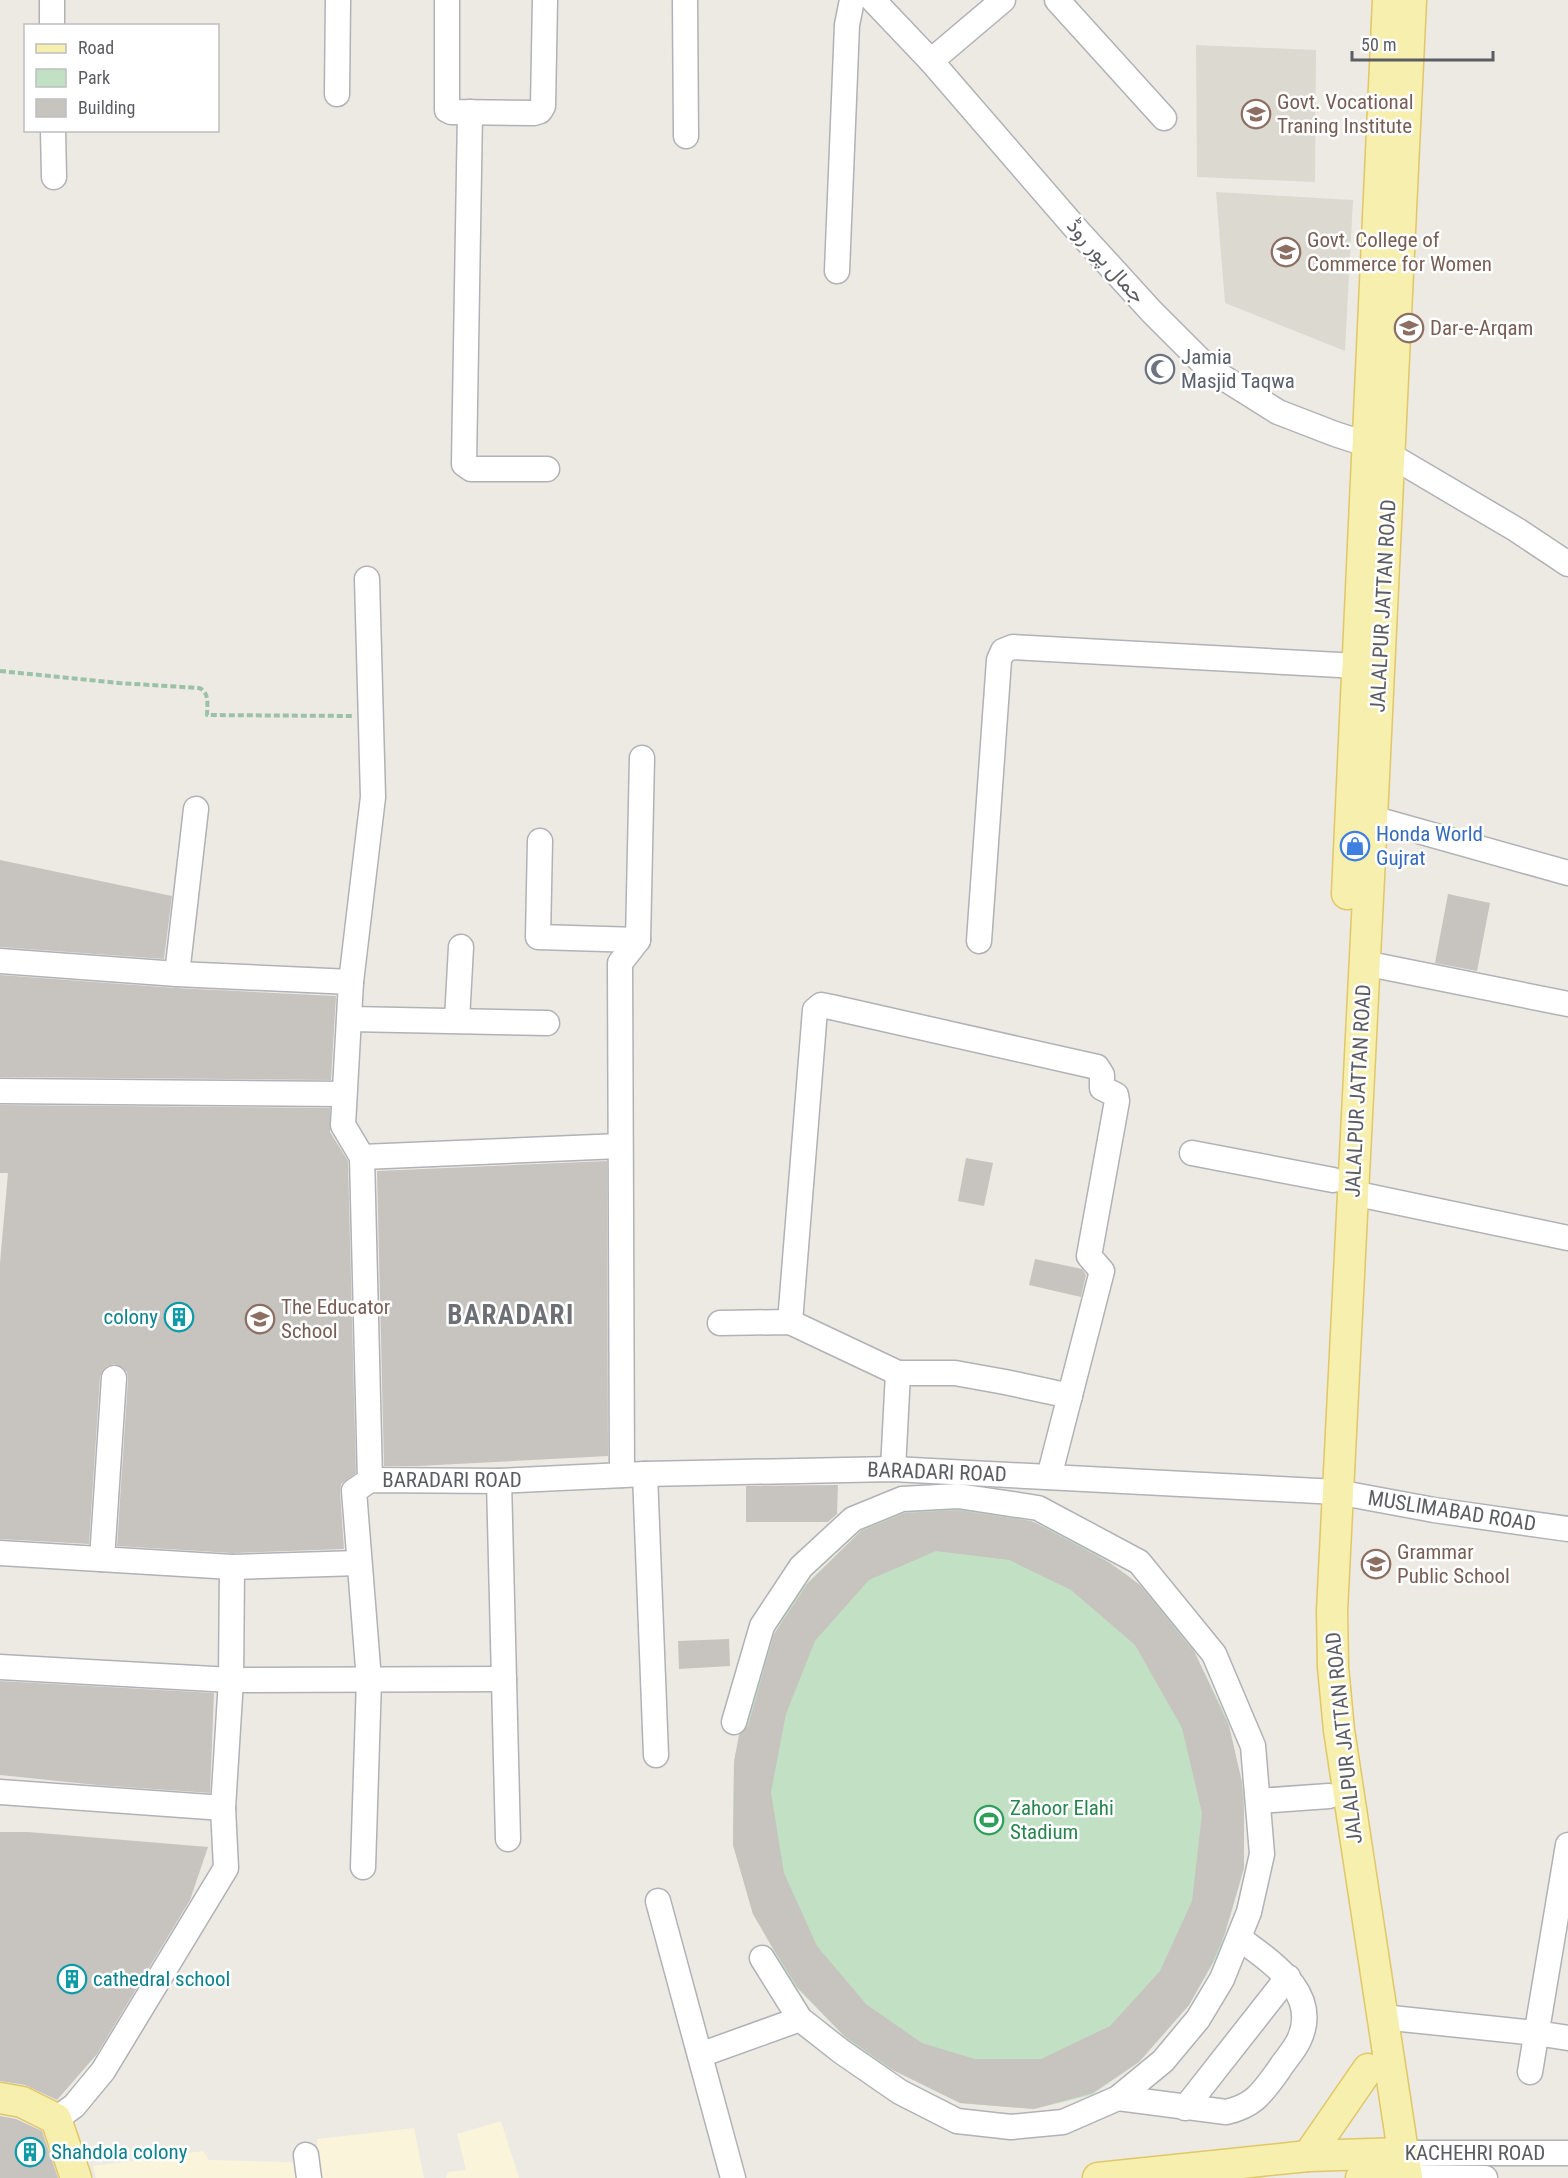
<svg xmlns="http://www.w3.org/2000/svg" width="1568" height="2178" font-family="'Roboto Condensed',Vazirmatn,sans-serif">
<rect width="100%" height="100%" fill="#eceae3"/>
<!-- commercial -->
<g fill="#faf4da">
<path d="M501,2121L519,2178H446L448,2172L466,2170L457,2134Z"/>
<path d="M414,2128L424,2178H96L93,2166L203,2151L209,2160L318,2163L317,2139Z"/>
</g>
<!-- education -->
<g fill="#dcd9d1">
<path d="M1196,45L1316,50L1315,182L1197,177Z"/>
<path d="M1216,192L1353,200L1345,351L1225,303Z"/>
</g>
<!-- green -->
<path fill="#c2e1c4" d="M930,1505L995,1508L1073,1538L1126,1574L1167,1609L1194,1651L1228,1721L1244,1794V1868L1220,1951L1189,2005L1139,2062L1091,2095L1034,2109L960,2103L864,2056L793,1984L753,1914L733,1845L734,1762L750,1678L798,1592L868,1524Z"/>
<!-- building -->
<g fill="#c7c4c0" fill-rule="evenodd">
<path d="M0,860L172,896L164,959L0,947Z"/>
<path d="M1448,894L1490,903L1477,971L1435,963Z"/>
<path d="M0,975L176,988L336,996L331,1080L0,1077Z"/>
<path d="M0,1105L330,1108V1132L348,1161L356,1473L341,1484L340,1492L344,1549L232,1553L117,1546L128,1379L127,1372L122,1367L114,1364L107,1366L103,1370L100,1377L89,1544L0,1539V1263L8,1173H0Z"/>
<path d="M966,1158L993,1163L984,1206L958,1201Z"/>
<path d="M607,1161L608,1456L418,1466H384L377,1171Z"/>
<path d="M1035,1259L1082,1269L1086,1275L1081,1297L1029,1285Z"/>
<path d="M838,1485L837,1514L828,1522H746V1486Z"/>
<path d="M957,1510L1031,1521L1038,1524L1110,1563L1140,1585L1195,1653L1229,1726L1242,1782L1244,1813V1868L1225,1933L1213,1962L1189,2005L1139,2062L1093,2093L1034,2109L960,2103L893,2070L844,2036L798,1988L774,1950L753,1914L733,1845L734,1762L739,1735L748,1726L774,1634L808,1583L861,1531L905,1513ZM936,1551L1009,1560L1071,1590L1135,1645L1182,1728L1202,1813L1192,1901L1160,1971L1110,2026L1041,2059H975L922,2043L866,2004L817,1946L784,1873L771,1792L786,1714L815,1641L869,1580Z"/>
<path d="M729,1639L730,1666L679,1669L678,1641Z"/>
<path d="M0,1681L214,1693L210,1793L97,1785L0,1775Z"/>
<path d="M0,1832H28L208,1847L190,1900L97,2054L57,2100L25,2085L0,2081Z"/>
<path d="M0,2116L16,2119L42,2131L58,2178H0Z"/>
</g>
<g fill="none" stroke-linecap="round" stroke-linejoin="round">
<!-- minor casing -->
<g stroke="#b0b2b7" stroke-width="27">
<g id="minor">
<path d="M52,0V26"/>
<path d="M447,0V110L451,112L534,113L540,111L543,106L545,0"/>
<path d="M685,0L686,136"/>
<path d="M873,0L931,61L1078,231L1152,312L1208,368L1278,412L1335,434L1369,445L1390,455L1517,530L1568,564"/>
<path d="M1057,0L1164,118"/>
<path d="M931,61L1003,0"/>
<path d="M337,94L338,0"/>
<path d="M470,112L464,464L471,469H547"/>
<path d="M53,130L54,177"/>
<path d="M837,271L847,25L852,0"/>
<path d="M367,579L373,797L351,982L343,1125L362,1157L370,1480"/>
<path d="M1372,818L1568,873"/>
<path d="M540,841L538,937L638,940"/>
<path d="M979,941L999,660L1003,651L1013,647L1358,666"/>
<path d="M0,961L177,974L351,982"/>
<path d="M1364,963L1568,1004"/>
<path d="M177,974L196,809"/>
<path d="M350,1019L547,1023"/>
<path d="M457,1020L461,947"/>
<path d="M0,1091L344,1094"/>
<path d="M1192,1153L1333,1180"/>
<path d="M362,1157L620,1146"/>
<path d="M1353,1193L1568,1238"/>
<path d="M790,1322L815,1010L821,1005L831,1007L1097,1067L1102,1075V1088L1116,1095L1117,1101L1089,1256L1102,1271L1049,1477"/>
<path d="M720,1323L790,1322L898,1373L893,1469"/>
<path d="M898,1373H955L1005,1382L1070,1396"/>
<path d="M645,1474L656,1755"/>
<path d="M622,1475L620,963L638,940L642,758"/>
<path d="M499,1481L508,1839"/>
<path d="M0,1553L232,1567L359,1563"/>
<path d="M102,1559L114,1378"/>
<path d="M0,1667L231,1680L504,1679"/>
<path d="M734,1722L762,1626L801,1567L853,1519L902,1499L958,1496L1038,1508L1139,1562L1214,1654L1253,1746L1262,1854L1249,1912L1222,1979L1198,2019L1163,2061L1118,2098L1063,2122L1011,2127L957,2121L900,2092L842,2052L800,2019L762,1958"/>
<path d="M0,1792L223,1808"/>
<path d="M1258,1801L1329,1796"/>
<path d="M363,1867L369,1680L354,1491L370,1480L499,1481L645,1474L893,1469L1337,1492L1434,1510L1568,1529"/>
<path d="M658,1901L733,2178"/>
<path d="M1382,2017L1536,2033L1568,2038"/>
<path d="M700,2055L800,2019"/>
<path d="M1530,2072L1568,1845"/>
<path d="M1118,2098L1226,2112C1254,2106 1262,2093 1278,2071C1284,2061 1294,2051 1299,2040C1321,1993 1271,1962 1239,1938"/>
<path d="M1185,2108L1288,1977"/>
<path d="M56,2119L74,2106L103,2071L226,1868L223,1808L231,1680L232,1567"/>
<path d="M1402,2153H1568"/>
<path d="M306,2155L309,2178"/>
<path d="M1407,2177L1485,2178"/>
</g>
</g>
<!-- major casing -->
<g stroke="#e1c766" stroke-width="33">
<g id="major">
<path d="M1347,894L1388,0"/>
<path d="M0,2098L22,2102L56,2119L76,2178"/>
<path d="M1308,2156L1368,2069"/>
<path d="M1098,2178L1308,2156L1402,2153"/>
<path d="M1361,2178L1407,2177"/>
<path d="M1407,2178L1339,1730L1333,1667L1332,1611L1372,818L1411,0"/>
</g>
</g>
<!-- path -->
<path stroke="#9cc1a9" stroke-width="4" stroke-dasharray="6 3" stroke-linecap="butt" d="M0,671L119,683L199,688C210,692 207,705 207,715L352,716"/>
<!-- minor -->
<use href="#minor" stroke="#fff" stroke-width="24"/>
<!-- major -->
<use href="#major" stroke="#f6efae" stroke-width="30"/>
</g>
<!-- icons -->
<defs>
<g id="university-ring" transform="scale(1.5)"><circle r="9.5" fill="#fff" stroke="#8d6e63" stroke-width="1.5"/><path d="M0-5L7-2L0 1L-7-2ZM-4 1L0 2.5L4 1V4Q0 6-4 4Z" fill="#8d6e63"/></g>
<g id="school-ring" transform="scale(1.5)"><circle r="9.5" fill="#fff" stroke="#8d6e63" stroke-width="1.5"/><path d="M0-5L7-2L0 1L-7-2ZM-4 1L0 2.5L4 1V4Q0 6-4 4Z" fill="#8d6e63"/></g>
<g id="mosque-ring" transform="scale(1.5)"><circle r="9.5" fill="#fff" stroke="#6b7280" stroke-width="1.5"/><path d="M3.5-4.9A6 6 0 1 0 3.5 4.9A5 5 0 1 1 3.5-4.9Z" fill="#6b7280"/></g>
<g id="shop-ring" transform="scale(1.5)"><circle r="9.5" fill="#fff" stroke="#3f7fe0" stroke-width="1.5"/><path d="M-5-2.5h2.3a2.7 3.5 0 0 1 5.4 0H5L5.5 6h-11ZM-1.5-2.5h3a1.5 2.3 0 0 0-3 0Z" fill="#3f7fe0"/></g>
<g id="building-ring" transform="scale(1.5)"><circle r="9.5" fill="#fff" stroke="#0f9aa8" stroke-width="1.5"/><path d="M-4-6H4V6H1V3H-1V6H-4ZM-2.5-4.3h1.7v1.8h-1.7ZM.8-4.3h1.7v1.8H.8ZM-2.5-1h1.7V.8h-1.7ZM.8-1h1.7V.8H.8Z" fill="#0f9aa8"/></g>
<g id="stadium-ring" transform="scale(1.5)"><circle r="9.5" fill="#fff" stroke="#2e9e5b" stroke-width="1.5"/><path d="M0-5a6.5 5 0 1 0 0 10a6.5 5 0 1 0 0-10ZM-3.5-1.8h7v3.6h-7Z" fill="#2e9e5b"/></g>
</defs>
<g fill-rule="evenodd">
<use href="#university-ring" x="1256" y="114"/>
<use href="#university-ring" x="1286" y="252"/>
<use href="#school-ring" x="1409" y="328"/>
<use href="#mosque-ring" x="1160" y="369"/>
<use href="#shop-ring" x="1355" y="846"/>
<use href="#building-ring" x="179" y="1317"/>
<use href="#school-ring" x="260" y="1319"/>
<use href="#school-ring" x="1376" y="1564"/>
<use href="#stadium-ring" x="989" y="1820"/>
<use href="#building-ring" x="72" y="1979"/>
<use href="#building-ring" x="30" y="2152"/>
</g>
<g text-anchor="middle" dominant-baseline="central" stroke-width="5" stroke-linejoin="round" paint-order="stroke">
<!-- education labels -->
<g font-size="21" fill="#785e54" stroke="#fff" text-anchor="start">
<text x="1277" y="102">Govt. Vocational<tspan x="1277" dy="24">Traning Institute</tspan></text>
<text x="1307" y="240">Govt. College of<tspan x="1307" dy="24">Commerce for Women</tspan></text>
<text x="1430" y="328">Dar-e-Arqam</text>
<text x="281" y="1307">The Educator<tspan x="281" dy="24">School</tspan></text>
<text x="1397" y="1552">Grammar<tspan x="1397" dy="24">Public School</tspan></text>
</g>
<!-- street labels -->
<g font-size="21" fill="#5b5d62" stroke="#fff">
<text transform="translate(1106 261) rotate(48)">جمال پور روڈ</text>
<text transform="translate(1383 606) rotate(-87)">JALALPUR JATTAN ROAD</text>
<text transform="translate(1358 1091) rotate(-87)">JALALPUR JATTAN ROAD</text>
<text transform="translate(937 1472) rotate(2)">BARADARI ROAD</text>
<text x="452" y="1480">BARADARI ROAD</text>
<text transform="translate(1452 1511) rotate(9)">MUSLIMABAD ROAD</text>
<text transform="translate(1344 1738) rotate(-96)">JALALPUR JATTAN ROAD</text>
<text x="1475" y="2153">KACHEHRI ROAD</text>
</g>
<!-- worship labels -->
<g font-size="21" fill="#5b616d" stroke="#fff" text-anchor="start">
<text x="1181" y="357">Jamia<tspan x="1181" dy="24">Masjid Taqwa</tspan></text>
</g>
<!-- shop labels -->
<g font-size="21" fill="#366cbe" stroke="#fff" text-anchor="start">
<text x="1376" y="834">Honda World<tspan x="1376" dy="24">Gujrat</tspan></text>
</g>
<!-- culture labels -->
<g font-size="21" fill="#0d838f" stroke="#fff" text-anchor="start">
<text x="158" y="1317" text-anchor="end">colony</text>
<text x="93" y="1979">cathedral school</text>
<text x="51" y="2152">Shahdola colony</text>
</g>
<!-- leisure labels -->
<g font-size="21" fill="#27864d" stroke="#fff" text-anchor="start">
<text x="1010" y="1808">Zahoor Elahi<tspan x="1010" dy="24">Stadium</tspan></text>
</g>
<!-- district labels -->
<g font-size="27" font-weight="bold" letter-spacing="1.5" fill="#6c6f74" stroke="#fff">
<text x="511" y="1315">BARADARI</text>
</g>
</g>
<!-- legend -->
<rect x="24" y="24" width="195" height="108" fill="#ffffff" stroke="#bdbec0" stroke-width="1.5"/>
<rect x="36" y="44" width="30" height="9" fill="#f6efae" stroke="#bdbec0" stroke-width="1.5"/>
<text x="78" y="54" font-size="18" fill="#5b5d62">Road</text>
<rect x="36" y="69" width="30" height="18" fill="#c2e1c4" stroke="#bdbec0" stroke-width="1.5"/>
<text x="78" y="84" font-size="18" fill="#5b5d62">Park</text>
<rect x="36" y="99" width="30" height="18" fill="#c7c4c0" stroke="#bdbec0" stroke-width="1.5"/>
<text x="78" y="114" font-size="18" fill="#5b5d62">Building</text>
<!-- scale -->
<path d="M1352 51v9h141v-9" fill="none" stroke="#5b5d62" stroke-width="3"/>
<text x="1361" y="51" font-size="18" fill="#5b5d62" stroke="#ffffff" stroke-width="4.5" paint-order="stroke">50 m</text>
</svg>
